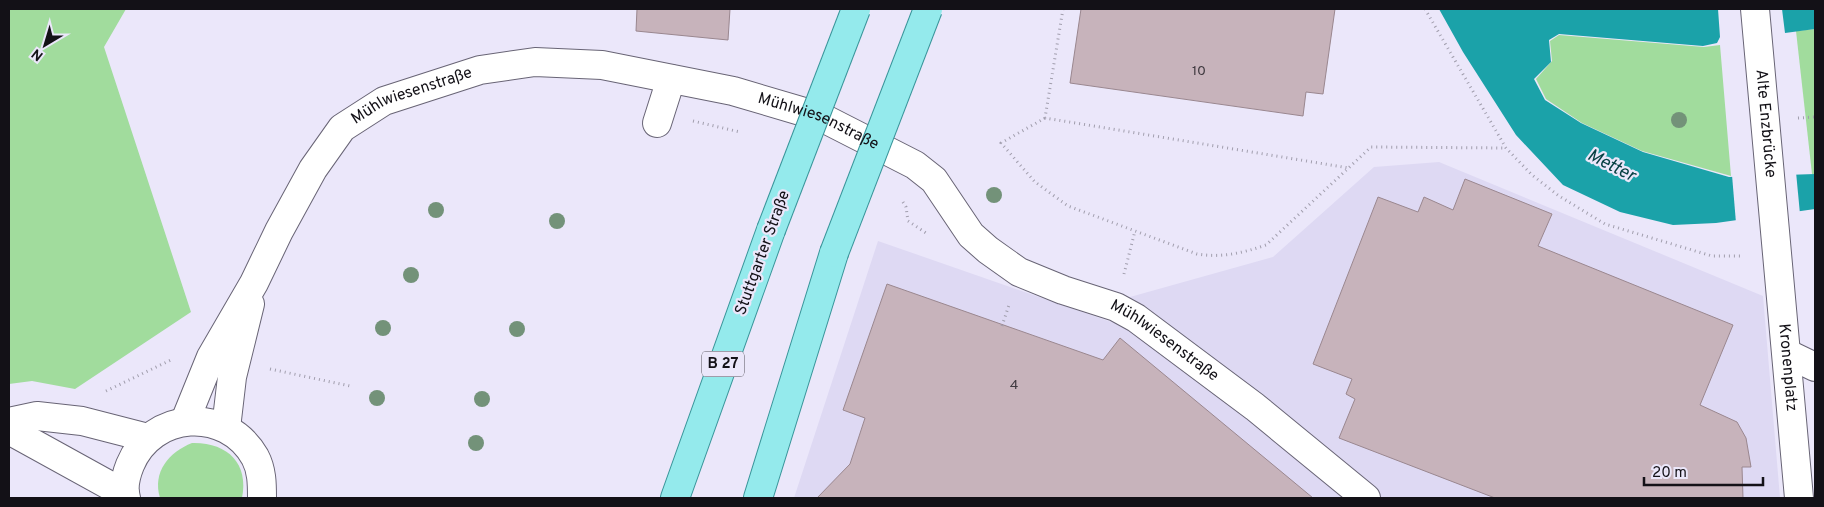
<svg xmlns="http://www.w3.org/2000/svg" width="1824" height="507" font-family="Overpass,sans-serif">
<rect width="100%" height="100%" fill="#ebe7fa"/>
<!-- built -->
<path fill="#ded9f3" d="M1439,162L1763,296L1780,498H794L878,241L1114,323L1130,297L1273,257L1374,167Z"/>
<!-- green -->
<g fill="#a1dc9d">
<path d="M9,9H126L104,47L191,312L75,389L32,381L9,384Z"/>
<path d="M1815,29V174H1812L1796,31Z"/>
<path d="M1559,35L1704,47L1720,45L1731,176L1642,151L1582,123L1546,99L1536,79L1552,61L1550,41Z"/>
<path d="M192,443C227,442 249,463 242,498H160C152,472 169,452 192,443Z"/>
</g>
<!-- water -->
<g fill="#1ba2a9">
<path d="M1439,9H1718L1720,37L1717,43L1703,46L1559,34L1549,40L1551,62L1534,79L1545,100L1581,123L1643,152L1729,177L1815,174V209L1716,223L1673,225L1620,212L1563,185L1516,135L1463,52Z"/>
<path d="M1782,9H1815V29L1785,33Z"/>
</g>
<!-- pier -->
<path fill="#ebe7fa" d="M1796,172L1800,214L1736,223L1732,175Z"/>
<!-- building -->
<g fill="#c7b3bb" stroke="#9a878f">
<path d="M637,9H730L728,40L636,31Z"/>
<path d="M1081,9H1335L1323,94L1306,92L1303,116L1070,83Z"/>
<path d="M1465,179L1552,214L1538,246L1733,325L1700,405L1737,422L1746,438L1751,467H1742L1743,498H1495L1339,438L1355,399L1346,394L1352,379L1313,364L1378,197L1418,212L1424,197L1453,210Z"/>
<path d="M887,284L1103,360L1120,338L1313,498H817L850,464L865,418L843,410Z"/>
</g>
<g fill="none" stroke-linecap="round" stroke-linejoin="round">
<!-- minor casing -->
<g stroke="#686475" stroke-width="30">
<g id="minor">
<path id="s1" d="M1755,9L1799,498"/>
<path d="M657,123L671,79"/>
<path d="M1788,354L1815,367"/>
<path id="s2" d="M185,421L211,357L254,283L279,231L313,169L342,128L384,101L480,70L535,62L602,65L733,91L821,117L915,165L934,180L971,235L988,250L1019,272L1063,290L1116,307L1136,318L1255,407L1366,498"/>
<path d="M9,422L37,416L82,421L148,438"/>
<path d="M226,428L232,377L250,304"/>
<path d="M9,430L125,494"/>
<path d="M126,498C123,488 126,475 130,465C152,411 226,406 255,457C262,470 262,484 262,498"/>
</g>
</g>
<!-- major casing -->
<g stroke="#39959a" stroke-width="30">
<g id="major">
<path d="M675,498L771,230"/>
<path d="M758,498L834,253"/>
</g>
</g>
<!-- path -->
<g stroke="#a19ead" stroke-width="3" stroke-dasharray="1 4" stroke-linecap="butt">
<path d="M1063,9L1045,118L1349,168"/>
<path d="M1425,9L1506,148L1532,175L1559,196L1605,224L1712,256H1743"/>
<path d="M1045,118L1001,143L1035,182L1068,206L1197,254C1221,258 1243,253 1266,245L1371,147L1506,148"/>
<path d="M1798,118L1815,117"/>
<path d="M693,121L740,132"/>
<path d="M903,202L906,207L908,221L926,233"/>
<path d="M1124,274L1135,231"/>
<path d="M1002,326L1009,305"/>
<path d="M270,369L350,386"/>
<path d="M106,391L173,359"/>
</g>
<!-- minor -->
<use href="#minor" stroke="#fff" stroke-width="28"/>
<!-- major -->
<use href="#major" stroke="#94eaec" stroke-width="28"/>
<!-- major-bridge casing -->
<g stroke="#39959a" stroke-width="30" stroke-linecap="butt">
<g id="major-bridge">
<path d="M771,230L856,9"/>
<path d="M834,253L928,9"/>
</g>
</g>
<!-- major-bridge -->
<use href="#major-bridge" stroke="#94eaec" stroke-width="28"/>
</g>
<!-- trees -->
<g fill="#739279">
<circle cx="1679" cy="120" r="8"/>
<circle cx="994" cy="195" r="8"/>
<circle cx="436" cy="210" r="8"/>
<circle cx="557" cy="221" r="8"/>
<circle cx="411" cy="275" r="8"/>
<circle cx="383" cy="328" r="8"/>
<circle cx="517" cy="329" r="8"/>
<circle cx="377" cy="398" r="8"/>
<circle cx="482" cy="399" r="8"/>
<circle cx="476" cy="443" r="8"/>
</g>
<g text-anchor="middle" dominant-baseline="central" stroke-width="4.5" stroke-linejoin="round" paint-order="stroke">
<!-- number labels -->
<g font-size="14" fill="#403a40">
<text x="1199" y="71">10</text>
<text x="1014" y="385">4</text>
</g>
<!-- shield labels -->
<rect fill="#ebe7fa" stroke="#54515b" stroke-width="1" x="702" y="351.5" width="42" height="25" rx="4"/>
<g font-size="15" font-weight="bold" fill="#131117">
<text x="723" y="364">B 27</text>
</g>
<!-- street labels -->
<g font-size="16" fill="#131117" stroke="#ebe7fa">
<text stroke="none"><textPath href="#s2" startOffset="411">Mühlwiesenstraße</textPath></text>
<text stroke="none"><textPath href="#s2" startOffset="831">Mühlwiesenstraße</textPath></text>
<text stroke="none"><textPath href="#s1" startOffset="115">Alte Enzbrücke</textPath></text>
<text transform="translate(763 253) rotate(-70)">Stuttgarter Straße</text>
<text stroke="none"><textPath href="#s2" startOffset="1251">Mühlwiesenstraße</textPath></text>
<text stroke="none"><textPath href="#s1" startOffset="360">Kronenplatz</textPath></text>
</g>
<!-- water labels -->
<g font-size="18" font-style="italic" fill="#053f42" stroke="#ebe7fa">
<text transform="translate(1611 166) rotate(27)">Metter</text>
</g>
</g>
<!-- border -->
<rect width="1824" height="507" fill="none" stroke="#131117" stroke-width="20"/>
<!-- north arrow -->
<g transform="translate(45 45) rotate(218)" stroke="#ebe7fa" stroke-width="4" paint-order="stroke">
<path d="M0-4L9 19L0 12L-9 19Z" fill="#131117"/>
<text y="-8" font-size="14" font-weight="bold" text-anchor="middle" fill="#131117">N</text>
</g>
<!-- scale -->
<path d="M1644 477v8h119v-8" fill="none" stroke="#131117" stroke-width="2.5"/>
<text x="1652" y="477" font-size="15" fill="#131117" stroke="#ebe7fa" stroke-width="4" paint-order="stroke">20 m</text>
</svg>
